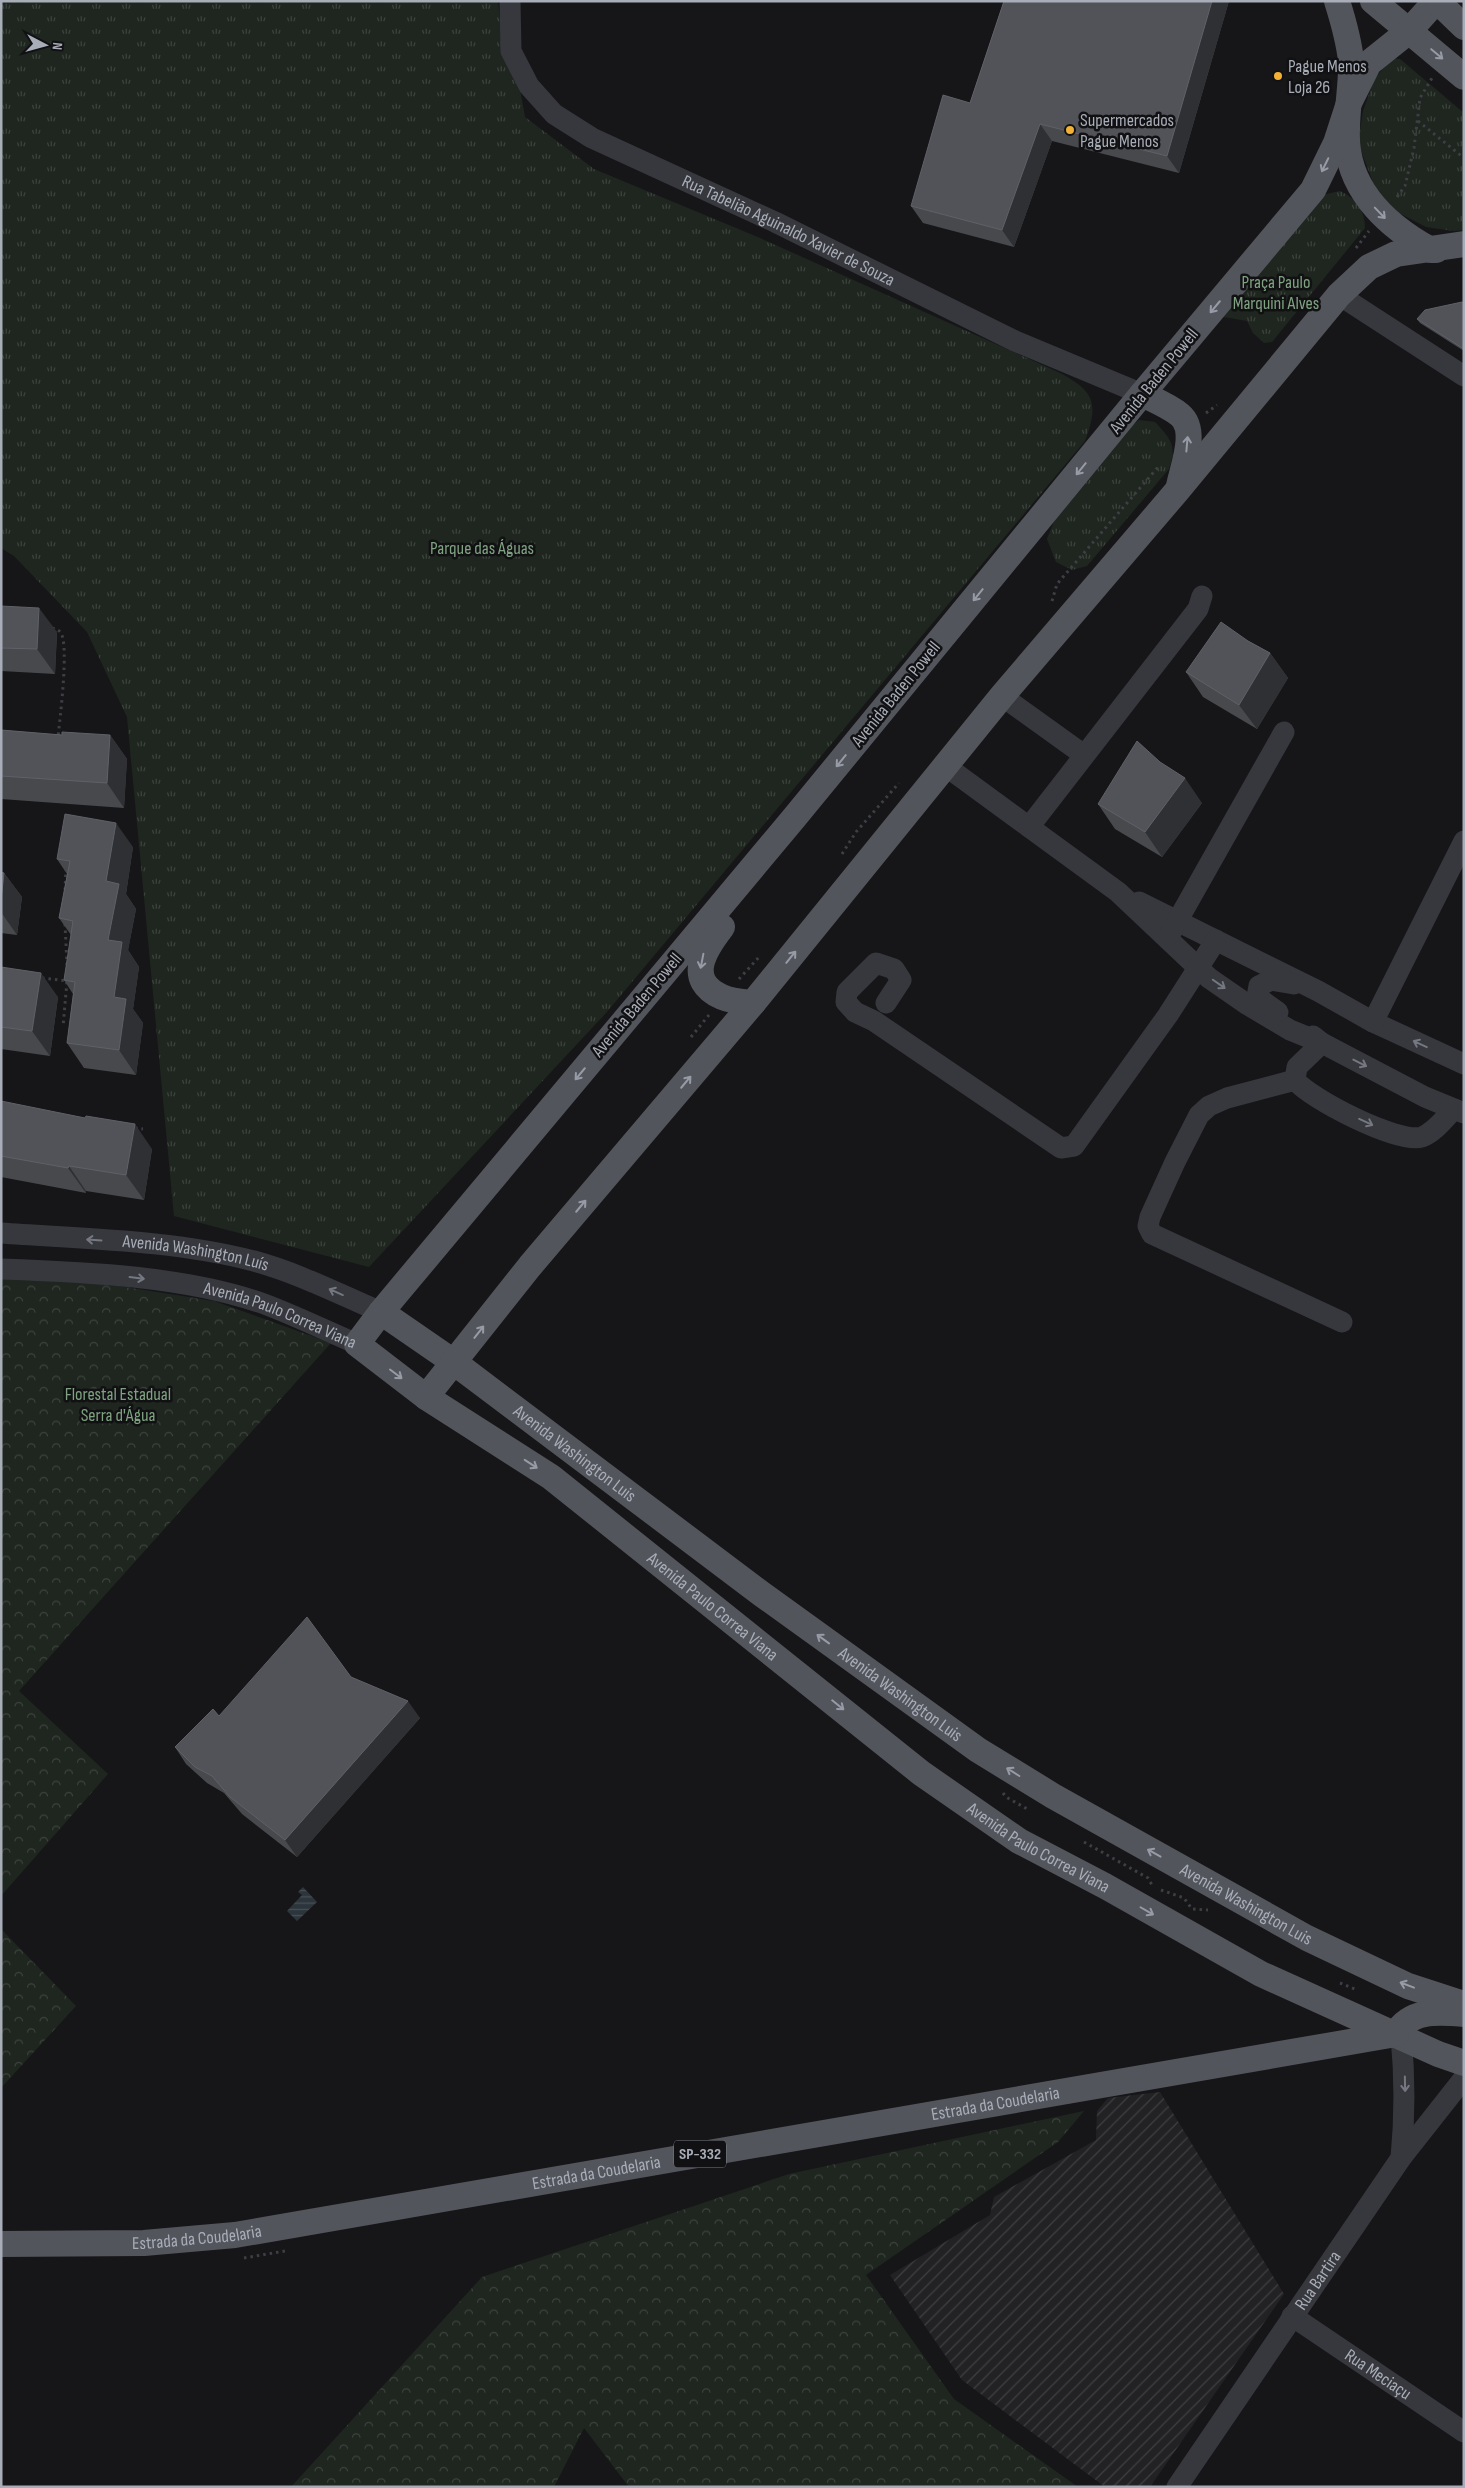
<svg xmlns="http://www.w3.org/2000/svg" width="1465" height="2488" font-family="'Sofia Sans Condensed',sans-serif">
<defs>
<pattern id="industrial-furrows" width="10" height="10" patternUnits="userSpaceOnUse" patternTransform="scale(1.25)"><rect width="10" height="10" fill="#222225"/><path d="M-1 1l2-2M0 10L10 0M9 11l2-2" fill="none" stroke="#3f3f43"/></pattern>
<pattern id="forest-crowns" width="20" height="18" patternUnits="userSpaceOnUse" patternTransform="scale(1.25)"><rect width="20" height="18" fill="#1e261f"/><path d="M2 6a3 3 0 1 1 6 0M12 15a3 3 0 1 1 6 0" fill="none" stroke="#3c433d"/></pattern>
<pattern id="park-tufts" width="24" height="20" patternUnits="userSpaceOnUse" patternTransform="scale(1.25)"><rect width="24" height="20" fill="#1e261f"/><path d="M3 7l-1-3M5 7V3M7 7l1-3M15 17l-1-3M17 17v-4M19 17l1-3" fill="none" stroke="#3c433d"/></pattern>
<pattern id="water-rules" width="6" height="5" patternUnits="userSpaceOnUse" patternTransform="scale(1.25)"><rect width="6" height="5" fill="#2c353c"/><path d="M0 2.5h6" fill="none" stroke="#485056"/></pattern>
</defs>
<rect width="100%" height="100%" fill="#161618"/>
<!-- industrial -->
<path fill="url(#industrial-furrows)" d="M1160,2092L1284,2294L1150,2487H1105L962,2380L890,2275L990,2215L994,2197L1096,2140L1097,2111L1108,2098Z"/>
<!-- forest -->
<g fill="url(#forest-crowns)">
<path d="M1,1279L100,1283L214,1301L331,1343L19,1691L108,1774L1,1896Z"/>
<path d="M1,1929L76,2006L1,2088Z"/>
<path d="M1084,2111L1058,2142L866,2275L954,2399L1078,2487H629L584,2428L554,2487H291L482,2277L789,2174Z"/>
</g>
<!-- park -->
<g fill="url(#park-tufts)">
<path d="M1,1H498L503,51L519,84L525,117L594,169L760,238L1058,372C1095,391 1099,403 1085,441L606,1013L369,1267L174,1216L127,717L87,632L14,556L1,548Z"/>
<path d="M1391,58L1400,59L1464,113V230L1454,231L1426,227L1391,209L1378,195L1358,143L1363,111L1374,80Z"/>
<path d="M1340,191C1356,198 1365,211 1365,228L1272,342L1264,343L1253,333L1247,321L1218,316L1322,195Z"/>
<path d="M1139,420L1155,422C1171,439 1177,446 1169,469L1087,566L1072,570L1056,562L1047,539L1057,514L1126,431Z"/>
</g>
<!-- water -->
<path fill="url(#water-rules)" d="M303,1887L317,1902L297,1921L287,1911L302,1895L298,1892Z"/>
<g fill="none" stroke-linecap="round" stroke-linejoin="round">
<!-- path -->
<g stroke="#3d3f44" stroke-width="3" stroke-dasharray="2.5 4" stroke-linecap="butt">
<path d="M1418,121L1464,158"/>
<path d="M1397,197L1405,186L1414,148L1420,98L1432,78"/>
<path d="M1356,248L1369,231"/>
<path d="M1206,413L1217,405"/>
<path d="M1052,601L1057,584L1159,466"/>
<path d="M52,628C56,629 59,630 61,633C69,646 60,719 58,737"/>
<path d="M842,854L856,832L899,783"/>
<path d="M65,890L66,869"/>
<path d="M65,924L67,965"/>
<path d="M42,978L67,981L63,1027"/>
<path d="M739,979L760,956"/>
<path d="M691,1037L709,1015"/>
<path d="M135,1128L143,1129"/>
<path d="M1003,1793L1006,1797L1029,1810"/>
<path d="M1084,1842L1148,1878L1152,1885"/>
<path d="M1161,1890L1184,1898L1192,1909L1208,1910"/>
<path d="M1340,1983L1357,1990"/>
<path d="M244,2258L285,2251"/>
</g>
<!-- minor -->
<g stroke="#37383d" stroke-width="21">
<path id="s1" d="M510,1L511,51L529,86L554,114L592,138L775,222L1015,341L1142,394"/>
<path d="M1339,295L1464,376"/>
<path d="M1002,696L1084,755"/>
<path d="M947,767L1118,892L1209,978L1248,1005L1290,1030L1322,1043L1425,1097L1464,1113"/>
<path d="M1029,827L1198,609L1202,596"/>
<path d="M1139,902L1318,991L1373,1022L1464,1064"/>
<path d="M1170,934L1284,732"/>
<path d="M886,1003L901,980L894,969L876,963L847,992L846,1002L855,1012L874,1021L1061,1148L1074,1146L1168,1015L1216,940"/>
<path d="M1278,1012L1257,997L1259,986L1271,980L1294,984"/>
<path d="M1373,1022L1464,841"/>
<path d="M1295,1080L1227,1098L1209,1106L1199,1115L1175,1162L1150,1217L1148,1226L1152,1234L1342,1322"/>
<path d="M1295,1080L1297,1067L1322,1043L1313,1036"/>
<path d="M1295,1080C1310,1099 1398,1144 1422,1137C1435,1132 1445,1118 1454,1109"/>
<path id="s2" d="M1,1233C85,1239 173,1240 254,1261C298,1273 339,1294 381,1312"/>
<path id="s3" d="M1,1269C85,1272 188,1276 267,1305C298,1317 327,1331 357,1344"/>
<path d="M1401,2036C1405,2077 1405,2116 1401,2158"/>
<path id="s4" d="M1292,2316L1464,2432"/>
<path id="s5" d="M1177,2487L1401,2158L1464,2078"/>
</g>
<!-- major -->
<g stroke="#53555c" stroke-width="26">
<path d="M1337,1C1343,20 1349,41 1351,61C1352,83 1347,107 1347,129C1344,186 1385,225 1431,250H1436"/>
<path d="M1373,1L1464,77"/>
<path id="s6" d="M1436,1L1409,31L1369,63L1349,103L1336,143L1313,190L1142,394L794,818L381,1312L357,1344L426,1397L551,1477L921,1773L1019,1841L1105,1886L1261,1974L1438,2054L1464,2063"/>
<path d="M1437,1L1464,27"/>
<path d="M1142,394C1154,400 1169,406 1180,415C1198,430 1183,466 1179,486"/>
<path d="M722,927C705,949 684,980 722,997C731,1001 743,1002 753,1003"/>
<path id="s7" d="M381,1312L455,1363L763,1595L978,1750L1053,1796L1307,1938L1408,1986L1464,2004"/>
<path d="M426,1397L530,1266L753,1003L1002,696L1177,491L1339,295L1369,267L1396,254L1464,244"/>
<path d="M1396,2034C1410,2009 1439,2012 1464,2014"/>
<path id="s8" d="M1,2244L144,2243L235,2235L1396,2034"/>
</g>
</g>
<!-- wall -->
<g fill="#47494d">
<path d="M1004,1H1229L1179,173L1052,141L1014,247L923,223L911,206L970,103Z"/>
<path d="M1464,303V351L1420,323L1417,319Z"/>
<path d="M1,606L57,632L55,674L1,671Z"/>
<path d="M1248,641L1270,653L1288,678L1257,729L1203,697L1186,672Z"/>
<path d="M1,730L62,735H110L127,759L124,808L1,799Z"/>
<path d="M1202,803L1162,857L1115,829L1098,804Z"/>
<path d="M133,847L126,894L136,909L128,950L139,967L133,1009L143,1023L136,1075L84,1068L67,1043L73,994L64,980L71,935L59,918L67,874L57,859Z"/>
<path d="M1,872L4,873L22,897L17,935L1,933Z"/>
<path d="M1,967L58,997L50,1056L1,1049Z"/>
<path d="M1,1101L152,1149L144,1200L86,1191V1193L1,1177Z"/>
<path d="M351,1677L420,1718L297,1857L242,1814L224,1793L207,1783L186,1764L175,1747L219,1716Z"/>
</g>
<!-- shaded-wall -->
<g fill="#2f3033">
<path d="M1212,1H1229L1179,173L1167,156Z"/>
<path d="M1040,124L1052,141L1014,247L1002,230Z"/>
<path d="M39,608L57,632L55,674L37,649Z"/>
<path d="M1270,653L1288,678L1257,729L1239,705Z"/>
<path d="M110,735L127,759L124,808L107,783Z"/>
<path d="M1185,778L1202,803L1162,857L1145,832Z"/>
<path d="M116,823L133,847L126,894L136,909L128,950L139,967L133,1009L143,1023L136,1075L119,1050L108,940L106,881Z"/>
<path d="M4,873L22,897L17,935L1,912V900Z"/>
<path d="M41,973L58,997L50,1056L32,1031Z"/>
<path d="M135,1124L152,1149L144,1200L126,1175Z"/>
<path d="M69,1166L86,1191V1193L68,1168Z"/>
<path d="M408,1701L420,1718L297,1857L285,1840Z"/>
</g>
<!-- building -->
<g fill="#525359" stroke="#5f6168">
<path d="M1004,1H1212L1167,156L1040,124L1002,230L911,206L943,95L970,103Z"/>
<path d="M1462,302L1464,303V349L1417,319L1425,310Z"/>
<path d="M1,606L39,608L37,649L1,648Z"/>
<path d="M1221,622L1248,641L1270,653L1239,705L1186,672Z"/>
<path d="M1,730L62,735V732L110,735L107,783L1,776Z"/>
<path d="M1137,741L1160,762L1185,778L1145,832L1098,804Z"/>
<path d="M65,814L116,823L106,881L119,884L108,940L122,942L114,997L126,999L119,1050L67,1043L75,982L64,980L73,921L59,918L70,861L57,859Z"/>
<path d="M1,872L4,873L1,900Z"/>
<path d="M1,967L41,973L32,1031L1,1027Z"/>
<path d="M1,1101L85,1118L86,1116L135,1124L126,1175L69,1166L68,1168L1,1156Z"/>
<path d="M307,1617L351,1677L408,1701L285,1840L230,1797L212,1776L195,1767L175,1747L213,1709L219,1716Z"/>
</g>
<!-- one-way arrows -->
<defs><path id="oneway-shaft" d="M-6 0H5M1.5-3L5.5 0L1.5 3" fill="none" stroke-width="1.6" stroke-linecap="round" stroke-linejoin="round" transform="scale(1.25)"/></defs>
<g stroke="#979ba6">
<use href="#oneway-shaft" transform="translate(1437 54) rotate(40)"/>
<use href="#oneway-shaft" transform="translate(1325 165) rotate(116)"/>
<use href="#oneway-shaft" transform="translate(1380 213) rotate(46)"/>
<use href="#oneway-shaft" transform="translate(1215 307) rotate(130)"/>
<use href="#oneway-shaft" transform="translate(1187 444) rotate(-85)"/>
<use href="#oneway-shaft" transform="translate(1081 469) rotate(129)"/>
<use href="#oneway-shaft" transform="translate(978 595) rotate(129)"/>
<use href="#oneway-shaft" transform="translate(841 761) rotate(129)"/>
<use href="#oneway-shaft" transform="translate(791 957) rotate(-51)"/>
<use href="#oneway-shaft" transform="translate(702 961) rotate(101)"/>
<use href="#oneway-shaft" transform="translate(580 1074) rotate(130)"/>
<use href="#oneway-shaft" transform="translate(686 1082) rotate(-50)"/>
<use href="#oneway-shaft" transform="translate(581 1206) rotate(-50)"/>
<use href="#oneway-shaft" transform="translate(479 1332) rotate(-52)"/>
<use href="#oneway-shaft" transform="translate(396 1374) rotate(37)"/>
<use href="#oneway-shaft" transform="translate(531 1464) rotate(33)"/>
<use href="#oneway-shaft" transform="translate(823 1639) rotate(-144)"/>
<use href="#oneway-shaft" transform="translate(838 1705) rotate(39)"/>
<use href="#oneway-shaft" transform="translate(1013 1772) rotate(-148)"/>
<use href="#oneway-shaft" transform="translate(1154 1853) rotate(-151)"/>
<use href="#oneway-shaft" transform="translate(1147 1911) rotate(30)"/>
<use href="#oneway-shaft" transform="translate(1407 1985) rotate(-159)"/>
</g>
<g stroke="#757881">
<use href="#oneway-shaft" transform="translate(1219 984) rotate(35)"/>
<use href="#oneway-shaft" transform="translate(1420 1044) rotate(-155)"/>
<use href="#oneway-shaft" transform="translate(1360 1063) rotate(27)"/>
<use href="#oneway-shaft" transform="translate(1366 1122) rotate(25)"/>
<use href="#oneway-shaft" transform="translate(94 1240) rotate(-176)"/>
<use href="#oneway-shaft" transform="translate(137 1278) rotate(7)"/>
<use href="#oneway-shaft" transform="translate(336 1292) rotate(-156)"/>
<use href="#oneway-shaft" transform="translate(1405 2084) rotate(89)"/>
</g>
<!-- markers -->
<g fill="#f2b134" stroke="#111113" stroke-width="2">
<circle cx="1278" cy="76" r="5"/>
<circle cx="1070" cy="130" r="5"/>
</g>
<g text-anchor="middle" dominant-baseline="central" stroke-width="5" stroke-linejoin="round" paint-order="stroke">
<!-- shield labels -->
<rect fill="#111113" stroke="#7b7e86" stroke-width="1" x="674" y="2140.5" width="52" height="27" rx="4"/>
<g font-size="16" font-weight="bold" fill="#a8adb8">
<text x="700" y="2154">SP-332</text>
</g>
<!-- poi labels -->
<g font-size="18" fill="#a8adb8" stroke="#111113" text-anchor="start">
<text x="1288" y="66">Pague Menos<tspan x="1288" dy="21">Loja 26</tspan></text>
<text x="1080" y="120">Supermercados<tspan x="1080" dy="21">Pague Menos</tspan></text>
</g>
<!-- street labels -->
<g font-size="18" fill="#a8adb8" stroke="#111113">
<text stroke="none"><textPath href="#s1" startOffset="389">Rua Tabelião Aguinaldo Xavier de Souza</textPath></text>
<text transform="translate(1154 381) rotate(-51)">Avenida Baden Powell</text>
<text transform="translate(896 694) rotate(-51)">Avenida Baden Powell</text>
<text transform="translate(637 1005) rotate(-50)">Avenida Baden Powell</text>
<text stroke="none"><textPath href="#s2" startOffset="196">Avenida Washington Luís</textPath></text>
<text stroke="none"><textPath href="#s3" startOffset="285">Avenida Paulo Correa Viana</textPath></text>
<text stroke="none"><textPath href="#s7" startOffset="240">Avenida Washington Luis</textPath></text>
<text stroke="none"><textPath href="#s6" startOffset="2172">Avenida Paulo Correa Viana</textPath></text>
<text stroke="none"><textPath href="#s7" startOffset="645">Avenida Washington Luis</textPath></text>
<text stroke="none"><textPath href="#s6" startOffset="2578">Avenida Paulo Correa Viana</textPath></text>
<text stroke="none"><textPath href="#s7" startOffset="1050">Avenida Washington Luis</textPath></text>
<text stroke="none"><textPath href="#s8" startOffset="1006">Estrada da Coudelaria</textPath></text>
<text stroke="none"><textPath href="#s8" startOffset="601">Estrada da Coudelaria</textPath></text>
<text stroke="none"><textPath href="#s8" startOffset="196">Estrada da Coudelaria</textPath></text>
<text stroke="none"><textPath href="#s5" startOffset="250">Rua Bartira</textPath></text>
<text stroke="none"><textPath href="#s4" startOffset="104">Rua Meciaçu</textPath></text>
</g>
<!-- park labels -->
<g font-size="18" fill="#7fa381" stroke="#111113">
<text x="1276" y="282">Praça Paulo<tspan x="1276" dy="21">Marquini Alves</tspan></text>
<text x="482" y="548">Parque das Águas</text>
<text x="118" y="1394">Florestal Estadual<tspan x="118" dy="21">Serra d'Água</tspan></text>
</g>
</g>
<!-- border -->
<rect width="1465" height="2488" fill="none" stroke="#a8adb8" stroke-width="5"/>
<!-- north arrow -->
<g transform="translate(45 45) rotate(96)" stroke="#111113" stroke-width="4" paint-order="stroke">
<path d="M0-4L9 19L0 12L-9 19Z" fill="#a8adb8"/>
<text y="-8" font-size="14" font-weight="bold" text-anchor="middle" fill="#a8adb8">N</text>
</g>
</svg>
